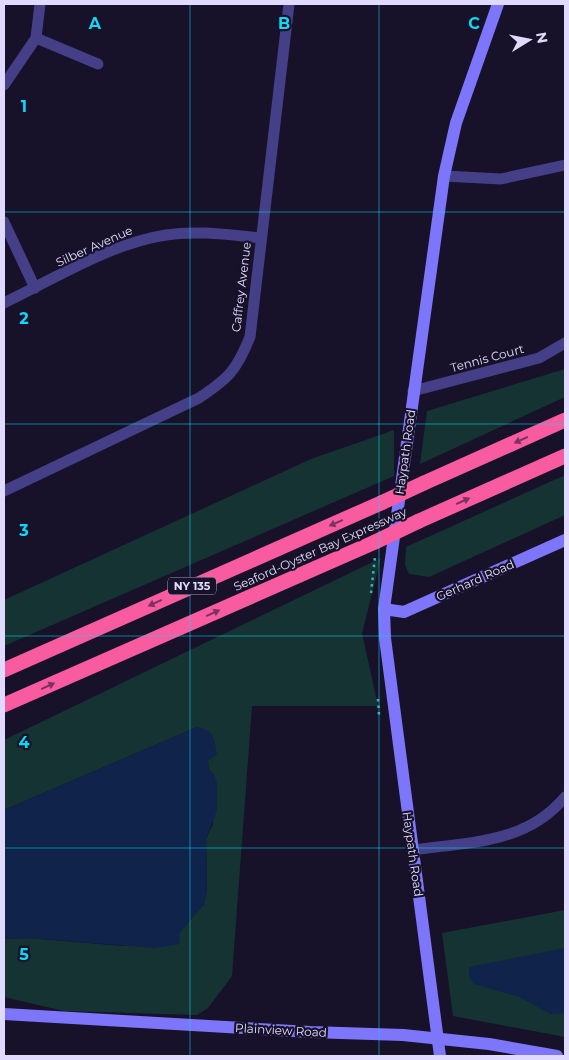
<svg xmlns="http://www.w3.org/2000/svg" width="569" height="1060" font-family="Montserrat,sans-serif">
<rect width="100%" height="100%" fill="#171229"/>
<!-- green -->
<g fill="#153333">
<path d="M565,369V397L420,464L427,411Z"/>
<path d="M394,430V476L4,646V600L311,459Z"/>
<path d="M565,475V515L429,577L409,574L405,565L406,547Z"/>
<path d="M381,558L362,633L378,706H252L232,976L208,1008L197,1015L64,1011L4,997V939L29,938L123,946L179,933L204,904L207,889L206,839L213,824L208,761L197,727L4,810V740Z"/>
<path d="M565,910V1037L453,1016L442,933Z"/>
</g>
<!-- water -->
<g fill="#0f234b">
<path d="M197,727C214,730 214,738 217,754L208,761V769L213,773L217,783V810L206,839L207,889L204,904L179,933L180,944L154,948L29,938L4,939V810Z"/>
<path d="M565,948V1013L551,1014L519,997L474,984L469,976V967Z"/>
</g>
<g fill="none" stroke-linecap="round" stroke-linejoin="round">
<!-- path -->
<g stroke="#35b8b4" stroke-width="2.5" stroke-dasharray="2.5 4" stroke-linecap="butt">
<path d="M371,593L375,557"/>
<path d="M378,699L379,715"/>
</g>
<!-- street -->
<g stroke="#443f86" stroke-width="11">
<path d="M36,38L98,64"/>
<path d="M4,85L36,38L40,4"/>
<path d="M444,176L501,179L565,165"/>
<path d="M4,222L35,288"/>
<path d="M4,303C54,279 111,243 166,235C197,230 230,235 261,238"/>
<path d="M413,391L539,358L565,343"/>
<path d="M4,491L199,398C229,378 236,371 250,337L289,4"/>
<path d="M412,850C469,842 526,844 565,797"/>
</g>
<!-- secondary -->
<g stroke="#7e76fa" stroke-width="12">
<path d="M384,609L404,612L565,540"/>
<path d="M4,1014L310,1032L403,1035L489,1044L557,1056"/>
<path d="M440,1056L385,638L384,609L444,176L456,123L498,4"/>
</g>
<!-- highway -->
<g stroke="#f95ba1" stroke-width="15">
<path d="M424,483L565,420"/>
<path d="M419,521L565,456"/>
<path d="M4,670L381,503"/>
<path d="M4,705L375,542"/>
</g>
<!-- highway-bridge -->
<g stroke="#f95ba1" stroke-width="15">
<path d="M381,503L424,483"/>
<path d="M375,542L419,521"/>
</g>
</g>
<!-- one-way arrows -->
<defs><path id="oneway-solid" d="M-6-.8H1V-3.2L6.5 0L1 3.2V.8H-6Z" transform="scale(1.25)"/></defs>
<g fill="#7d335f">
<use href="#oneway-solid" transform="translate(521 440) rotate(156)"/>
<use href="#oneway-solid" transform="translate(463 501) rotate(-24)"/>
<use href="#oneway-solid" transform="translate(336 523) rotate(156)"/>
<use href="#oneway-solid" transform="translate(155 603) rotate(156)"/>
<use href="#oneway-solid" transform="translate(213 613) rotate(-24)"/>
<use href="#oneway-solid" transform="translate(48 686) rotate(-24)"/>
</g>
<!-- grid -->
<path fill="none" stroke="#0fd7f6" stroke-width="1" stroke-opacity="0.55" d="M190,4V1056M379,4V1056M4,212H565M4,424H565M4,636H565M4,848H565"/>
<g text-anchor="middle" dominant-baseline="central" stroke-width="4.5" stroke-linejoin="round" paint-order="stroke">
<!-- shield labels -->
<rect fill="#171229" stroke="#a49fbe" stroke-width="1" x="168" y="577.5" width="48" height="17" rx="4"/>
<g font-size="11" font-weight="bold" fill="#e0dbfe">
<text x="192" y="586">NY 135</text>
</g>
<!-- street labels -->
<g font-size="12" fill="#e0dbfe" stroke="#171229">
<text transform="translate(94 246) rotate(-24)">Silber Avenue</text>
<text transform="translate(241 287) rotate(-83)">Caffrey Avenue</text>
<text transform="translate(487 358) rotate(-15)">Tennis Court</text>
<text transform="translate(405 452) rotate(-82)">Haypath Road</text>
<text transform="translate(320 549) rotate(-24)">Seaford-Oyster Bay Expressway</text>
<text transform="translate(475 580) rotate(-24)">Gerhard Road</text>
<text transform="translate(413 854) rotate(82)">Haypath Road</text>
<text transform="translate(281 1030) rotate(3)">Plainview Road</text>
</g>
</g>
<g font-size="16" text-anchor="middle" font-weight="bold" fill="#0fd7f6" stroke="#171229" stroke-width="4.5" stroke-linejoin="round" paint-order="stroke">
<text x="95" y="29">A</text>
<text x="284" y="29">B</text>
<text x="474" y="29">C</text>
<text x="24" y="112">1</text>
<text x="24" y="324">2</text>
<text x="24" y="536">3</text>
<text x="24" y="748">4</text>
<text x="24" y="960">5</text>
</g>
<!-- border -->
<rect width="569" height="1060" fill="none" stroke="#e0dbfe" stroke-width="10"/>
<!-- north arrow -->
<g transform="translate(529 40) rotate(80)" stroke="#171229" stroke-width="4" paint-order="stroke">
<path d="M0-4L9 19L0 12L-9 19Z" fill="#e0dbfe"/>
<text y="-8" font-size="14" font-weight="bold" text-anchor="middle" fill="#e0dbfe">N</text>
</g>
</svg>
